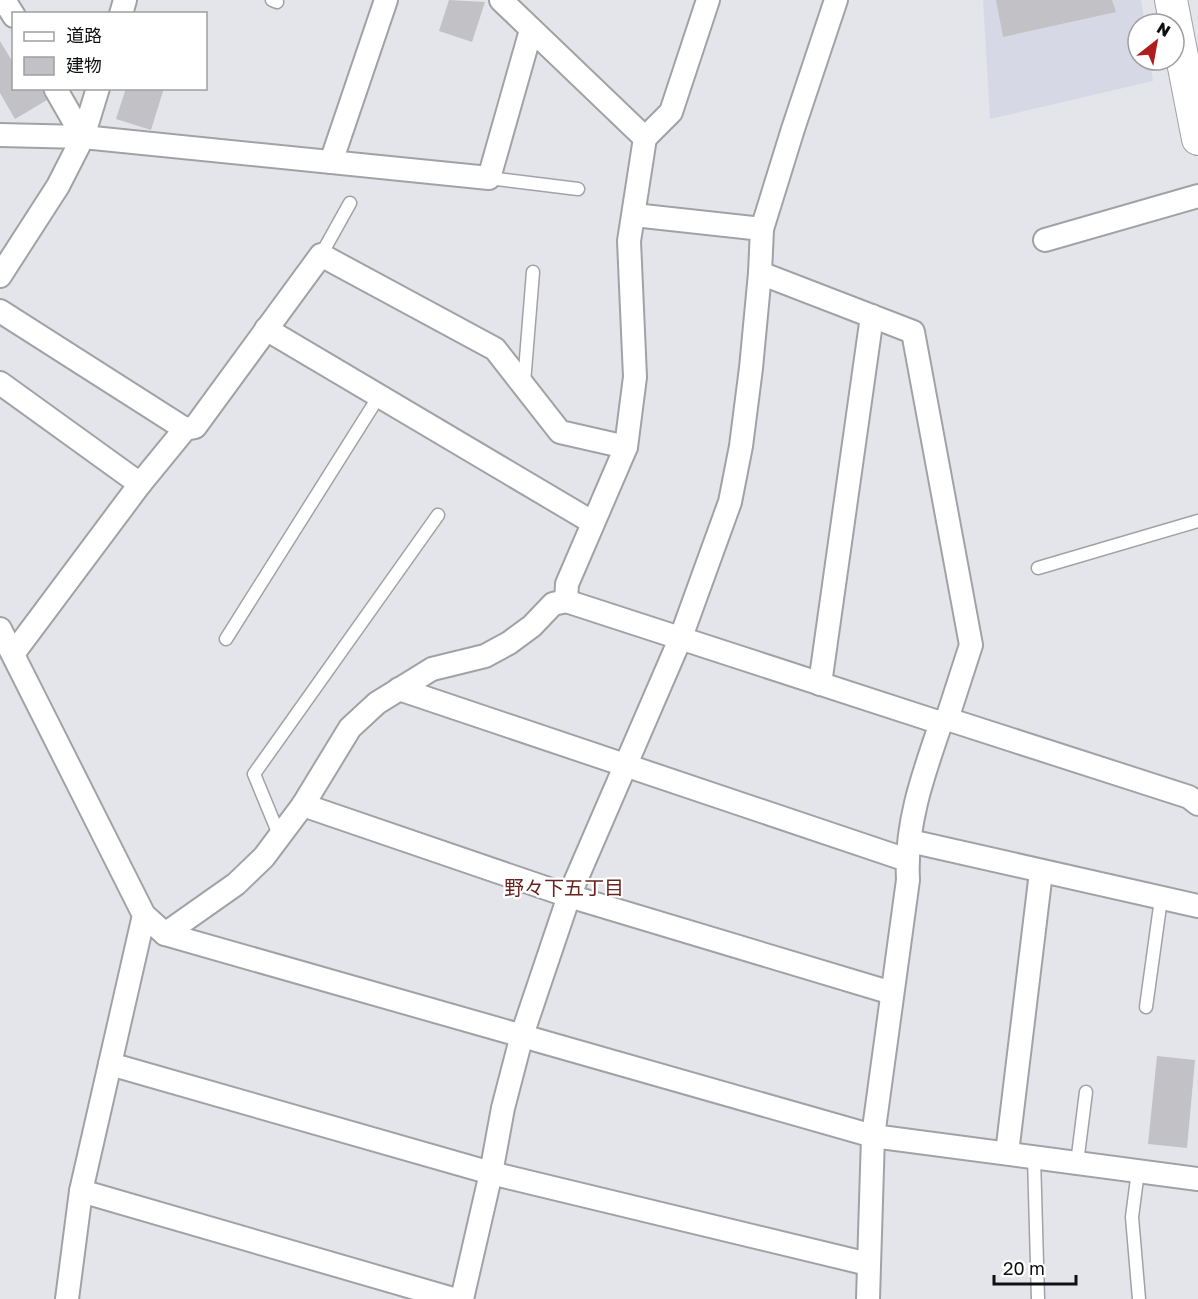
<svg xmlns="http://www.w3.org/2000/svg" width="1198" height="1299" font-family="'Golos Text','Noto Sans JP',sans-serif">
<rect width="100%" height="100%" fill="#e4e5ea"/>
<!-- built -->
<path fill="#d6d9e5" d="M983,0H1141L1145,24H1138V60H1150L1153,81L990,119Z"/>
<!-- building -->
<g fill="#c2c1c6">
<path d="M449,0L485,2L472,42L439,31Z"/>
<path d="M996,0H1112L1116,12L1003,37Z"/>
<path d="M0,41L14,64V88H40L47,100L15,119L0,93Z"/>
<path d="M126,88H164L151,130L116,119Z"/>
<path d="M1157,1056L1195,1060L1187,1148L1148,1144Z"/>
</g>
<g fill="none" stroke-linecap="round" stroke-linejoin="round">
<!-- lane casing -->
<g stroke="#a1a2a7" stroke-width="15">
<g id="lane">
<path d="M272,0L277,2"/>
<path d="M489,178L578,189"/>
<path d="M321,255L350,203"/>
<path d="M524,383L533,272"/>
<path d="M1038,568L1198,521"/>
<path d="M226,639L379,396"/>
<path d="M280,837L254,774L438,515"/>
<path d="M1146,1007L1161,899"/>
<path d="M1034,1157L1038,1299"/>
<path d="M1077,1163L1086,1092"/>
<path d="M1138,1171L1132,1217L1139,1299"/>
</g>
</g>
<!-- street casing -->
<g stroke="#a1a2a7" stroke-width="26">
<g id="street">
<path d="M4,0L14,16"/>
<path d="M121,14L125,0"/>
<path d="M55,88L83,137"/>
<path d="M0,135L83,137L489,178L531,30"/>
<path d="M645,138L671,112L708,0"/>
<path d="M331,162L386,0"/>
<path d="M634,215L762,229"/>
<path d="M1045,240L1198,196"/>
<path d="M760,273L913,332L971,645L947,719"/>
<path d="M0,276L58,186L83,137L98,88"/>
<path d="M0,311L185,429"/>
<path d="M266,329L592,522"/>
<path d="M0,383L140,484"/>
<path d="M566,601L941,723C923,775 905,825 908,880L873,1136L868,1299"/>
<path d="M0,629L144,915L165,934L873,1136L1198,1179"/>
<path d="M13,654L140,484L185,429L195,427L321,255L495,349L560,432L626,447"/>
<path d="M820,684L872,316"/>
<path d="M399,689L907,860"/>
<path d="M941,723L947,719L1189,797L1198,804"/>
<path d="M303,805L569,896L892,993"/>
<path d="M910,841L1198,906"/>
<path d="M165,934L236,884L264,857L303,805L350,728L377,703L432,669L485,656L509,643L532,626L553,604L566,601L567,584L626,447L635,377L629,241L645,138L501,0"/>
<path d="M110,1064L491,1173L868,1264"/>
<path d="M1007,1153L1041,872"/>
<path d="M81,1191L453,1299"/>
<path d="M67,1299L81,1191L144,915"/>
<path d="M462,1299L491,1173L503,1108L522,1035L569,896L681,637L730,502L741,446L751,368L760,273L762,229L793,129L836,0"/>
</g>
</g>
<!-- secondary casing -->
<g stroke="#a1a2a7" stroke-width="34">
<path id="secondary" d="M1171,0L1198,139"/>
</g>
<!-- lane -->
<use href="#lane" stroke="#fff" stroke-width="12"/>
<!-- street -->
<use href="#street" stroke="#fff" stroke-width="22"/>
<!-- secondary -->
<use href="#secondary" stroke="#fff" stroke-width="32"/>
</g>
<g text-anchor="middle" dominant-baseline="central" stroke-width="4.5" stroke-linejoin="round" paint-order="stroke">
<!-- neighbourhood labels -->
<g font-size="20" fill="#67231e" stroke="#fff">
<text x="564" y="887">野々下五丁目</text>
</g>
</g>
<!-- legend -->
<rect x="12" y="12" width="195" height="78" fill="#ffffff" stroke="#9f9fa0" stroke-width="1.5"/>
<rect x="24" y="32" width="30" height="9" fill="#ffffff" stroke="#9f9fa0" stroke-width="1.5"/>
<text x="66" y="42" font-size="18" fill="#0f1011">道路</text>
<rect x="24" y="57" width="30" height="18" fill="#c2c1c6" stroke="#9f9fa0" stroke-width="1.5"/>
<text x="66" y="72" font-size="18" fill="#0f1011">建物</text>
<!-- north arrow -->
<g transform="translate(1156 42) rotate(31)"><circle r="28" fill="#ffffff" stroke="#9f9fa0" stroke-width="1.5"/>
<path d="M0-4.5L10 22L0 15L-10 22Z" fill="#ae1c1c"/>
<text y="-9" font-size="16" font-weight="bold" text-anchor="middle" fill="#0f1011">N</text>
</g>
<!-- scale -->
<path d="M994 1275v9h82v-9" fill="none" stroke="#0f1011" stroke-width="3"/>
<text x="1003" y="1275" font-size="18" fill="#0f1011" stroke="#ffffff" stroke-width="4.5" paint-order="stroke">20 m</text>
</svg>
